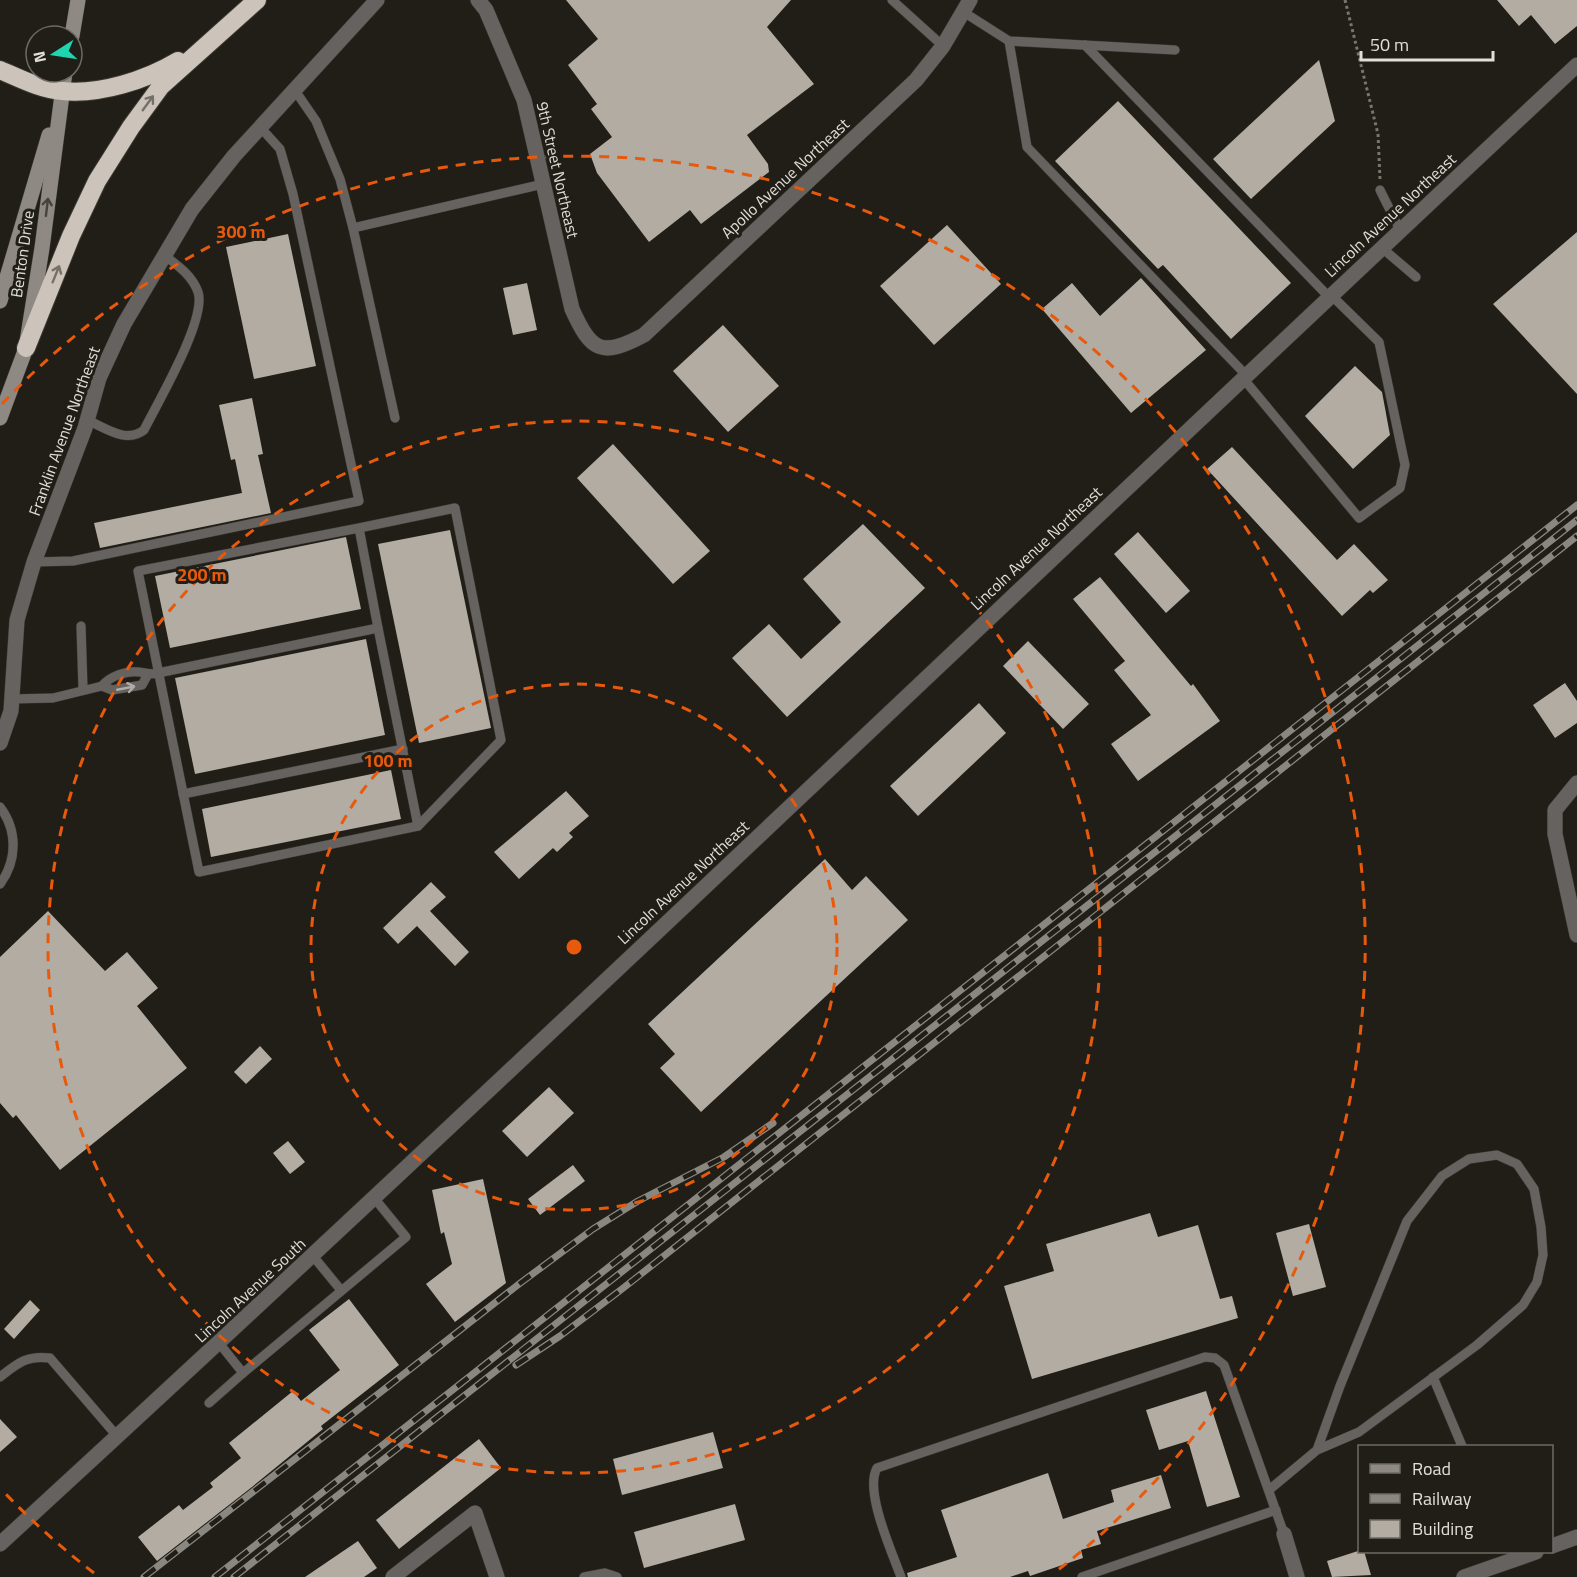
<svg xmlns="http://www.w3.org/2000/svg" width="1577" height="1577" font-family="'Titillium Web',sans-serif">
<rect width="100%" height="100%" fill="#201e16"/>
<!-- building -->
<g fill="#b2aca3">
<path d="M566,0H791L767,27L814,84L747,135L768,164L769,172L701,224L690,210L649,242L597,173L590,154L612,137L591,109L597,104L568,65L598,39Z"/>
<path d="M1497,0H1577V26L1555,44L1531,15L1519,26Z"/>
<path d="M1319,60L1335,121L1251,199L1213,159Z"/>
<path d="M1118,101L1291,283L1231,339L1163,265L1158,269L1055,161Z"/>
<path d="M947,225L1001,284L934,345L880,286Z"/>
<path d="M1577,232V394L1493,304Z"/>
<path d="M288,234L316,366L254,379L226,247Z"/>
<path d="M1141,278L1206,350L1131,413L1042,309L1072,283L1100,316Z"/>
<path d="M527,283L537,330L513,335L503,288Z"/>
<path d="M723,325L779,386L728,432L673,371Z"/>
<path d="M1355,366L1382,392L1390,435L1353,469L1305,416Z"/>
<path d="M252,398L263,454L258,455L271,513L100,548L94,523L242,493L235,459L231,460L219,405Z"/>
<path d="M613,444L710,551L673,584L577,478Z"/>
<path d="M1232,447L1337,560L1354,544L1388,580L1373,593L1370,590L1342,616L1207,469Z"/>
<path d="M863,524L925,588L787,717L732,658L769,624L801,659L841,622L803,579Z"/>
<path d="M450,530L491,728L419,743L378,544Z"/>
<path d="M1138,532L1190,591L1166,613L1114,554Z"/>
<path d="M346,537L361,609L170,648L155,576Z"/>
<path d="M1100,577L1191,686L1193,684L1220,721L1138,781L1111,744L1151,715L1114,670L1125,661L1073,599Z"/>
<path d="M366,639L385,735L195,774L175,678Z"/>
<path d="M1028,641L1089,704L1063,729L1003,666Z"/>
<path d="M1565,683L1577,701V723L1555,738L1533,705Z"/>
<path d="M979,703L1006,733L918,816L890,786Z"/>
<path d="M391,770L401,819L211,857L202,809Z"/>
<path d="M566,791L589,816L569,833L573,837L557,852L553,848L519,879L494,852Z"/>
<path d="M825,859L852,890L866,876L908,920L701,1112L660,1068L675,1054L648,1024Z"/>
<path d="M431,882L446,897L430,911L469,952L455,966L417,926L398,944L383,928Z"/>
<path d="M48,911L105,971L127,952L158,988L137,1006L187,1068L60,1170L16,1115L13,1118L0,1103V957Z"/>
<path d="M260,1046L272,1059L246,1084L234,1072Z"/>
<path d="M549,1087L574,1113L527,1157L502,1131Z"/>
<path d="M288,1141L305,1162L290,1174L273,1153Z"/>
<path d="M573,1165L585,1181L540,1215L528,1199Z"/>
<path d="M483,1179L506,1283L455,1322L426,1284L452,1264L444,1232L441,1234L432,1190Z"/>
<path d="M1150,1213L1158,1237L1198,1225L1220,1299L1232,1296L1238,1318L1032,1379L1004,1286L1054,1271L1046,1244Z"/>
<path d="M1309,1224L1326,1287L1293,1296L1276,1233Z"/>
<path d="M349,1299L399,1365L321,1426L323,1429L252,1487L157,1561L138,1537L179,1505L183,1510L213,1487L210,1483L241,1458L229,1443L293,1391L301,1401L340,1370L309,1330Z"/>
<path d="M30,1300L40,1310L14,1339L4,1329Z"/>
<path d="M1206,1391L1240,1497L1207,1507L1188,1441L1159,1450L1146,1410Z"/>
<path d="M0,1419L17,1437L0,1452Z"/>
<path d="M713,1432L723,1468L622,1495L613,1459Z"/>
<path d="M479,1439L501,1468L399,1549L376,1520Z"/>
<path d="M1048,1473L1063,1519L1114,1502L1111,1490L1161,1475L1171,1508L1097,1531L1101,1544L1081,1550L1083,1558L1030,1576L1028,1571L1010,1577H908L907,1573L957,1557L941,1510Z"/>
<path d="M735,1504L745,1540L644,1568L634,1532Z"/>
<path d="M358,1541L377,1568L364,1577H305Z"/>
<path d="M1358,1551H1364L1371,1575L1332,1577L1327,1561Z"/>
</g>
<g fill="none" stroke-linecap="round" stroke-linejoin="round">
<!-- service casing -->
<g stroke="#3b3931" stroke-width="10">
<g id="service">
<path d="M892,0L943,46"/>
<path d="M965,13L1009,41L1175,50"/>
<path d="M1009,41L1027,147L1245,374"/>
<path d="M1085,45L1329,297"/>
<path d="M294,89L316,121L340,179L353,228L395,418"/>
<path d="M1380,190L1400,230"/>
<path d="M353,228L543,184"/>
<path d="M1382,248L1416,277"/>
<path d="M1242,377L1359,518L1400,488L1405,465L1379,342L1331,295"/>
<path d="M87,420C106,428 126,444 144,430C158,402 207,319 198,292C192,275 177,265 164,255"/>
<path d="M34,562L73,561L359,501L293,194L280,149L260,127"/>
<path d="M81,626L83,689"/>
<path d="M378,628L418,826"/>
<path d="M102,686C109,677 126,670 139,672C147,673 149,675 158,673L378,628L359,528L455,508L501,740L418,826L199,872L138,571L359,528"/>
<path d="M12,699L53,698L102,686L112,690L142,685L147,676"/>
<path d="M183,794L403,749"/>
<path d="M0,807C18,831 17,861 0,884"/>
<path d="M313,1256L340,1289"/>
<path d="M219,1343L243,1373L406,1237L375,1199"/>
<path d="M0,1377C18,1363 27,1355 50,1358L117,1436"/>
<path d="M1433,1377L1462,1446"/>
<path d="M209,1403L243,1373"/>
<path d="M1269,1490L1317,1450L1359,1432L1477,1345L1523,1305L1537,1282L1543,1255L1541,1227L1534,1189L1517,1164L1497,1155L1469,1159L1442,1176L1407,1221L1340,1386L1317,1450"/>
<path d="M584,1577L605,1573L617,1577"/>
<path d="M901,1577C892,1552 864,1491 877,1468L1205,1357L1215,1358L1224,1365L1284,1534"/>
<path d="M1082,1577L1276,1510"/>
</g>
</g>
<!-- minor casing -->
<g stroke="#3b3931" stroke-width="16">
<g id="minor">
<path d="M478,0L486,10L524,100L572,309C591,351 601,358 644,335L916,80L943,46L970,0"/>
<path d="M1577,783L1555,810V834L1577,935"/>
<path d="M1284,1534L1297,1577"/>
<path d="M1552,1546L1577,1537"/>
<path d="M393,1577L475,1513L497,1577"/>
<path d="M1464,1577L1536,1552"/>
</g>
</g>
<!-- tertiary casing -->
<g stroke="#3b3931" stroke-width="16">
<g id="tertiary">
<path d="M0,743L11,711L17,620L34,562L85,428L99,378L124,324L192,209L234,156L377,0"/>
<path d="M0,1544C531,1057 1051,557 1577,65"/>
</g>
</g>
<!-- secondary casing -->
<g stroke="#3b3931" stroke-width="16">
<g id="secondary">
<path d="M72,36L78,0"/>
<path d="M0,301L49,135"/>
<path d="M0,418L26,348L42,248L65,72"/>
</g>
</g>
<!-- motorway casing -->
<g stroke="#3b3931" stroke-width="20">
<g id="motorway">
<path d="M0,70C19,78 42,90 62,91C100,95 146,80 178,61"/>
<path d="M26,348L71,236L97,181L131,127L161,86L257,0"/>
</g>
</g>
<!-- path -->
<path stroke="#77756f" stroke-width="3" stroke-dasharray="3 3" stroke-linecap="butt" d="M1345,0L1378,134L1380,179"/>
<!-- service -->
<use href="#service" stroke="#65625f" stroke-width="9"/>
<!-- minor -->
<use href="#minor" stroke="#65625f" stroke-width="15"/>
<!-- tertiary -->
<use href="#tertiary" stroke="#65625f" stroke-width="15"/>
<!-- secondary -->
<use href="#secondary" stroke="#8f8984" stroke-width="15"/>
<!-- motorway -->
<use href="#motorway" stroke="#ccc4bb" stroke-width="18"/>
<!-- rail casing -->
<g stroke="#898780" stroke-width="7">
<g id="rail">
<path d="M516,1365L560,1336L622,1289L1577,536"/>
<path d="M144,1577L519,1284L593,1229L638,1201L724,1157L773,1123"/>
<path d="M215,1577L1577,505"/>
<path d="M234,1577L1577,520"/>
</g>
</g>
<!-- rail -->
<use href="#rail" stroke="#201e16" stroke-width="4.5" stroke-dasharray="14" stroke-linecap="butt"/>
</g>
<!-- one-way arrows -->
<defs><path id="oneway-shaft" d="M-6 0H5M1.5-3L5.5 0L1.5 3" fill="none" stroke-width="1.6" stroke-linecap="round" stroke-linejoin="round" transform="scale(1.5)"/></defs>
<g stroke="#767168">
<use href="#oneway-shaft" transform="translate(148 103) rotate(-54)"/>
<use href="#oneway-shaft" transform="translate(56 274) rotate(-68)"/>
</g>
<use stroke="#47433c" href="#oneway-shaft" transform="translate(47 207) rotate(-83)"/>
<use stroke="#afada9" href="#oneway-shaft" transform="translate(126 688) rotate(-11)"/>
<!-- distance rings -->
<g fill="none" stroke="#e8590c" stroke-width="3" stroke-dasharray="10 8">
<circle cx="574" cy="947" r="263"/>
<circle cx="574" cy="947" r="526"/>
<path d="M94 1573A789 789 0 0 1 2 1490M2 404A789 789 0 1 1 1054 1573"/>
</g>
<g text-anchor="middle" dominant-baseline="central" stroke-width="6" stroke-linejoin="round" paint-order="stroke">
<!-- street labels -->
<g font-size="16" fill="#e1dfda" stroke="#201e16">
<text transform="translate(558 170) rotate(77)">9th Street Northeast</text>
<text transform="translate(785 178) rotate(-43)">Apollo Avenue Northeast</text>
<text transform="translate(1390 215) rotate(-43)">Lincoln Avenue Northeast</text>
<text transform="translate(22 254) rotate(-82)">Benton Drive</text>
<text transform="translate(64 431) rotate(-70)">Franklin Avenue Northeast</text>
<text transform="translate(1036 548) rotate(-43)">Lincoln Avenue Northeast</text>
<text transform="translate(683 882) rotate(-43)">Lincoln Avenue Northeast</text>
<text transform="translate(250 1290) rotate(-43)">Lincoln Avenue South</text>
</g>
</g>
<circle cx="574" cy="947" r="9" fill="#e8590c" stroke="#201e16" stroke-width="3"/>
<g font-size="18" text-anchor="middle" font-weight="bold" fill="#e8590c" stroke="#201e16" stroke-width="6" stroke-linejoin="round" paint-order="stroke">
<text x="241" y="238">300 m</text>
<text x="202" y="581">200 m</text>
<text x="388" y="767">100 m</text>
</g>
<!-- legend -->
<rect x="1358" y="1445" width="195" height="108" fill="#201e16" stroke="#6d6b64" stroke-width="1.5"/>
<rect x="1370" y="1464" width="30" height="9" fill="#8f8984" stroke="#6d6b64" stroke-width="1.5"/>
<text x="1412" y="1475" font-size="18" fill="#e1dfda">Road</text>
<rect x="1370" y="1494" width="30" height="9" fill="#898780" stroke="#6d6b64" stroke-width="1.5"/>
<text x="1412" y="1505" font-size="18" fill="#e1dfda">Railway</text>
<rect x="1370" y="1520" width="30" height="18" fill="#b2aca3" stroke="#6d6b64" stroke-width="1.5"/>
<text x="1412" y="1535" font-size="18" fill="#e1dfda">Building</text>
<!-- north arrow -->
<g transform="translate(54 54) rotate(258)"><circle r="28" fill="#201e16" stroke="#6d6b64" stroke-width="1.5"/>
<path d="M0-4.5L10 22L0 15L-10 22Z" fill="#1ed5b0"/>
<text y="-9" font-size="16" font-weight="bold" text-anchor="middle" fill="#e1dfda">N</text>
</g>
<!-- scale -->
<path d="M1361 51v9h132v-9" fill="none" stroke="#e1dfda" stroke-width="3"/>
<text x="1370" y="51" font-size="18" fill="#e1dfda" stroke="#201e16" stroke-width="4.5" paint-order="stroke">50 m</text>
</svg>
